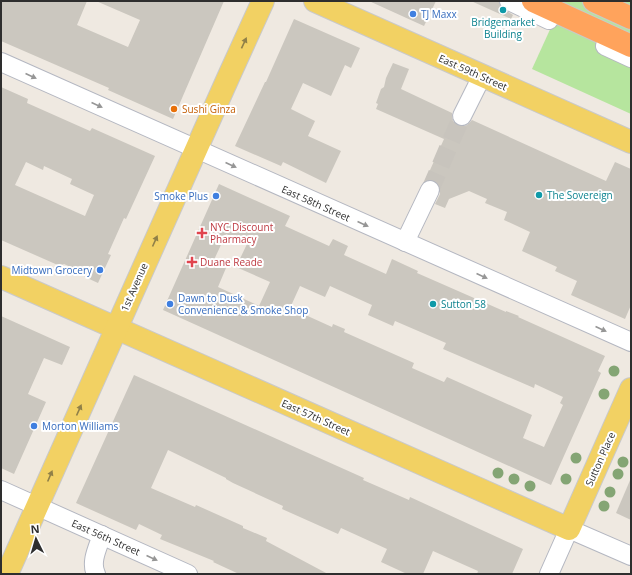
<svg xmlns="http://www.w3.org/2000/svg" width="632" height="575" font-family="'Open Sans',sans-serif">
<rect width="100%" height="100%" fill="#efe9e1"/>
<!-- green -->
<path fill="#b6e59e" d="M563,1H631V114L532,69Z"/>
<!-- building -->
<g fill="#cbc7bf" fill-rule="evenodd">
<path d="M1,1H87L77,25L128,47L140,20L96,1H224L173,119L108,90L109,88L1,41Z"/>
<path d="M369,1H436L424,26Z"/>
<path d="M471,1H499L501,7L513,15L511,19Z"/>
<path d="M294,19L360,48L351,68L345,65L331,96L303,83L291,109L315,121L308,136L341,151L326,183L283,162L281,166L235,146L265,82H266Z"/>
<path d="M393,63L409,69L401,89L452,113V117L453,121L458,126H463L467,125L472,120L606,181L615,162L631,169V305L625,319L571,295L577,281L555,271L557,267L522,251L530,232L504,220L507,212L485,203L487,199L469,191L449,199L445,208L435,204L440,194V190L439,184L434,180H426V179L444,139L376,109L378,104L376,103L381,89L384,87L386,78Z"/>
<path d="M1,87L28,99L27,103L90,131L92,128L155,156L126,219L124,218L108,254L111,255L98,283L85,277L83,273L64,264L60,266L1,240ZM26,162L43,170L44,166L72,179L70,184L94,195L85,216L15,185Z"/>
<path d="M219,184L290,216L285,226L329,246L333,239L348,246L344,255L386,274L392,259L418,271L417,273L506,312V311L519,316L518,317L605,356L598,371L601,373L551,485L163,310ZM226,234L247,244L236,267L270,282L259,306L218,287L226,268L213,262ZM300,286L325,297L330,286L372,305L368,315L393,326L395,321L446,343L443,349L534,388L535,384L563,397L560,403L563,405L544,447L523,438L532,415L447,377L444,382L412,368L414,363L344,332L345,329L333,324L332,327L290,308Z"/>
<path d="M1,316L70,347L62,365L44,358L28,394L46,402L14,474L1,468Z"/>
<path d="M134,375L364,478L363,480L409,500L410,497L523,549L512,574H477L478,571L433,551L423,574H407L381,562L387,549L341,528L338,534L282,509L283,506L233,483L226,479V478L168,450L151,488L195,507L196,505L243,526V528L267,538L266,541L328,574H239L213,562L214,561L160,539L162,535L139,524L136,530L76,503Z"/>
<path d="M631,478V520L616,513Z"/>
</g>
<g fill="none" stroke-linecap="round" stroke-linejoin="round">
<!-- minor-tunnel -->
<path stroke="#c8c4bd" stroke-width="18" stroke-dasharray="18 9" stroke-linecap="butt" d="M430,190L462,116"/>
<!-- minor casing -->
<g stroke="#b4b7c1" stroke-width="20">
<g id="minor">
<path d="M509,1L549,20"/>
<path d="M605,46L631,58"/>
<path d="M1,62L631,342"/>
<path d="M462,116L482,76"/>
<path d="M405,242L430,190"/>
<path d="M1,490L188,574"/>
<path d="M96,574C90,562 98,547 102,535"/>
<path d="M549,574L569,529L631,556"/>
</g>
</g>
<!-- major casing -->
<g stroke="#c9c9c9" stroke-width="24">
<g id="major">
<path d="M315,1L631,142"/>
<path d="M1,277L569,529L631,389"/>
<path d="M7,574L228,78L263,1"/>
</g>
</g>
<!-- highway casing -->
<g stroke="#c9c9c9" stroke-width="24">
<g id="highway">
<path d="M533,1L631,46"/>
<path d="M594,1L631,18"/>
</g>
</g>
<!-- minor -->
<use href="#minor" stroke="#fff" stroke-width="18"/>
<!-- major -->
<use href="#major" stroke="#f2d163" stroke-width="22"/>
<!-- highway -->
<use href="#highway" stroke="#ffa35c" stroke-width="22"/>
</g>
<!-- trees -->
<g fill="#84a574">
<circle cx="614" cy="371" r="5.5"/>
<circle cx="604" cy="394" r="5.5"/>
<circle cx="576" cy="458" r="5.5"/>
<circle cx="623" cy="462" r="5.5"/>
<circle cx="498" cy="473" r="5.5"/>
<circle cx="618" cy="474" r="5.5"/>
<circle cx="514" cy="479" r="5.5"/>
<circle cx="566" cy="479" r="5.5"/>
<circle cx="530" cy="486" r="5.5"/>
<circle cx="610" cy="492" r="5.5"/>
<circle cx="604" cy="506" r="5.5"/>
</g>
<!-- one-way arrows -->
<defs><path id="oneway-solid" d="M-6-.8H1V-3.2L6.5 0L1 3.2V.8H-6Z"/></defs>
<g fill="#908048">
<use href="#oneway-solid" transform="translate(244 43) rotate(-65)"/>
<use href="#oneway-solid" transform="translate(155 241) rotate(-66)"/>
<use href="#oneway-solid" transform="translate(79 410) rotate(-66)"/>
<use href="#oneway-solid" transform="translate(50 476) rotate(-67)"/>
</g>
<g fill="#969696">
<use href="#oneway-solid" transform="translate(31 76) rotate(24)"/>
<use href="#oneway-solid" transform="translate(97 105) rotate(24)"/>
<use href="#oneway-solid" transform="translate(231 165) rotate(24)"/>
<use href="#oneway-solid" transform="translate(363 224) rotate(24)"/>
<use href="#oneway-solid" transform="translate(482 276) rotate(24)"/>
<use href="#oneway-solid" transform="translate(601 329) rotate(24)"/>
<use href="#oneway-solid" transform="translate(152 558) rotate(24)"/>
</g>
<!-- markers -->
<g fill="#0f9aa8" stroke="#fff" stroke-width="1.5">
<circle cx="503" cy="10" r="4"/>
<circle cx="539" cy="195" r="4"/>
<circle cx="433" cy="304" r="4"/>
</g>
<g fill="#3f7fe0" stroke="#fff" stroke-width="1.5">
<circle cx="413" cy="14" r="4"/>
<circle cx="216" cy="196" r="4"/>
<circle cx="100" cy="270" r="4"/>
<circle cx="170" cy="304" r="4"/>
<circle cx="34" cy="426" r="4"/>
</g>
<circle fill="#e8710a" stroke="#fff" stroke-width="1.5" cx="174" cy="109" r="4"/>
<g fill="#e0444e" stroke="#fff" stroke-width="1.5">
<path d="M200 227h4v4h4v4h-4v4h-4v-4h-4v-4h4z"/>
<path d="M190 256h4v4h4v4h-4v4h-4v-4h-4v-4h4z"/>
</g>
<g text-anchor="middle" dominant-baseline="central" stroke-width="4" stroke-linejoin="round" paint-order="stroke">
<!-- shop labels -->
<g font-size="10" fill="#366cbe" stroke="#fff" text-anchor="start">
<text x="421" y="14">TJ Maxx</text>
<text x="208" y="196" text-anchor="end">Smoke Plus</text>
<text x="92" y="270" text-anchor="end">Midtown Grocery</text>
<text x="178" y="298">Dawn to Dusk<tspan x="178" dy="12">Convenience &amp; Smoke Shop</tspan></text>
<text x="42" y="426">Morton Williams</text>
</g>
<!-- culture labels -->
<g font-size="10" fill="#0d838f" stroke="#fff" text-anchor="start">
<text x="503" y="22" text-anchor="middle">Bridgemarket<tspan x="503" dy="12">Building</tspan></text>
<text x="547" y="195">The Sovereign</text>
<text x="441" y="304">Sutton 58</text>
</g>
<!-- street labels -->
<g font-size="10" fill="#2e2e2e" stroke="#fff">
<text transform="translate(473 72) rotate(24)">East 59th Street</text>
<text transform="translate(316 203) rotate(24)">East 58th Street</text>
<text transform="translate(134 287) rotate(-66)">1st Avenue</text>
<text transform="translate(316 417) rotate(24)">East 57th Street</text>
<text transform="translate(600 459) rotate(-66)">Sutton Place</text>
<text transform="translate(106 537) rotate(24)">East 56th Street</text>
</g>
<!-- food labels -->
<g font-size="10" fill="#c56008" stroke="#fff" text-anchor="start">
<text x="182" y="109">Sushi Ginza</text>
</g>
<!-- health labels -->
<g font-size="10" fill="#be3a42" stroke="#fff" text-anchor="start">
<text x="210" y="227">NYC Discount<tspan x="210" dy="12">Pharmacy</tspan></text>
<text x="200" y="262">Duane Reade</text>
</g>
</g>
<!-- border -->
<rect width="632" height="575" fill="none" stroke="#2e2e2e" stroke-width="4"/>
<!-- north arrow -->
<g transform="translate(36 539) rotate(355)" stroke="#ffffff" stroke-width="3" paint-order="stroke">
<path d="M0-3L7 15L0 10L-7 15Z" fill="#2e2e2e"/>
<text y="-6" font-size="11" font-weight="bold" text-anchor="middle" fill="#2e2e2e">N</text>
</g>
</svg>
